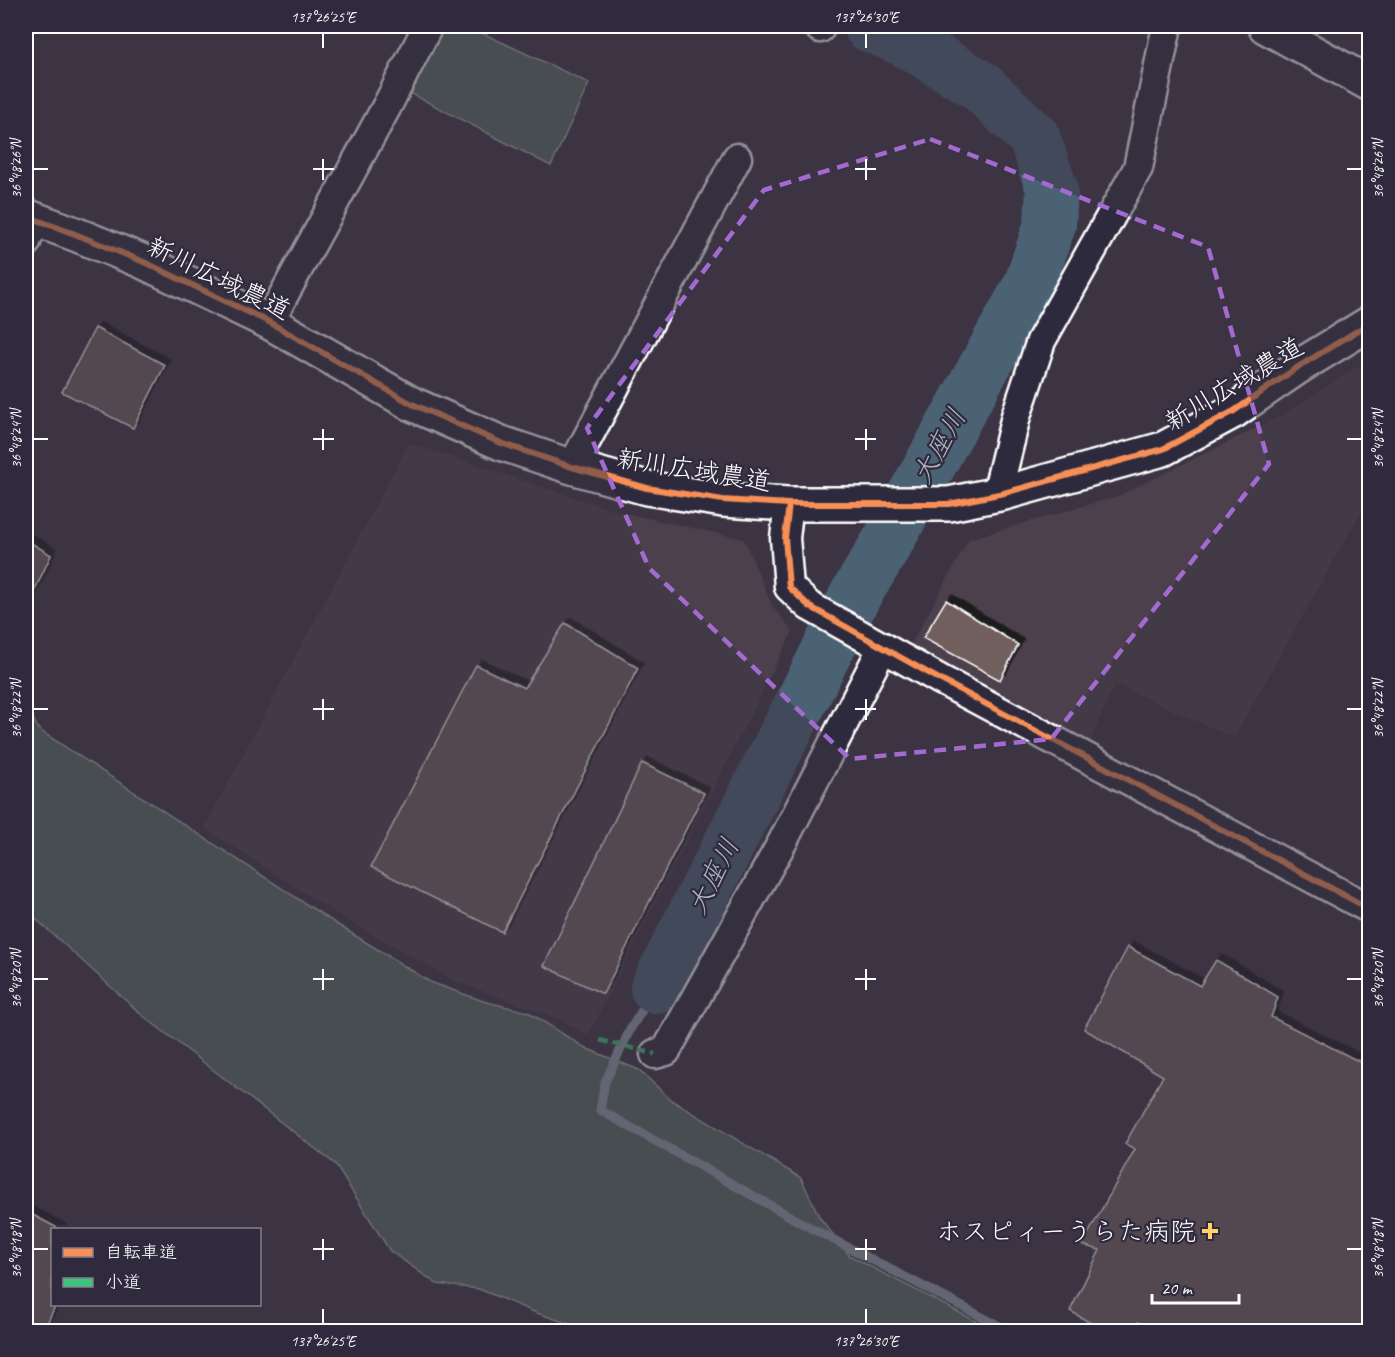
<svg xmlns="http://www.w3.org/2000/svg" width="1395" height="1357" font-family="Caveat,'Klee One',sans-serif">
<defs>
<filter id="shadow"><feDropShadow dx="5.5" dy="-5.5" stdDeviation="0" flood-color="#0009"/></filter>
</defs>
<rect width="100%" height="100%" fill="#3c3443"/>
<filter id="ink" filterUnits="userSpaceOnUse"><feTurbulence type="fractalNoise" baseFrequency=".0167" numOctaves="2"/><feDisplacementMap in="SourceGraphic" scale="12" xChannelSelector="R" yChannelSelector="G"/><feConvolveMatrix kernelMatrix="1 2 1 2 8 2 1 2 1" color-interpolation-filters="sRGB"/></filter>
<g filter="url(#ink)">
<!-- built -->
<g fill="#4c414b">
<path d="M1369,359V498L1234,738L1115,684L1088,746L909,648L969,539L1118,496L1283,415Z"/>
<path d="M409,443L619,512L744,539L772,606L793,631L588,1036L562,1020L455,981L339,915L204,828Z"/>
</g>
<!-- green -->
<g fill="#576a63" stroke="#abb4b1" stroke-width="1.5">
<path d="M444,26H467L589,83L551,166L410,93Z"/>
<path d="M26,705L39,730L338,925L430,982L483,1001L528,1012L585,1048L639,1070L671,1100L801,1178L820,1218L850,1256L995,1331H591L534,1312L479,1289L437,1284L390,1251L335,1164L142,1015L26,910Z"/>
</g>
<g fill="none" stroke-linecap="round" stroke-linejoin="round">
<!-- stream -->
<path stroke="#93a1ac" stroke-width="9" d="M656,988L631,1028L605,1082L600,1110L809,1227L1011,1332"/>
<!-- river -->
<path stroke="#4b6275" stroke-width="52" d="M656,988L856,594L888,541L1029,286L1050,224L1052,189L1034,137L979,85L907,42L869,26"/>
</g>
<!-- building -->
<g fill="#705e5d" stroke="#fff" stroke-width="1.5" filter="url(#shadow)">
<path d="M95,328L165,365L133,428L62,392Z"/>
<path d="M26,540L51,555L26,609Z"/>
<path d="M946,600L1018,645L1000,680L923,638Z"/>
<path d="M565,623L638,668L502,932L371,867L476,665L524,688Z"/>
<path d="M642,763L704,793L603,994L544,966Z"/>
<path d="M1128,947L1200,986L1216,960L1278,997L1271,1017L1360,1062L1370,1044V1332H1159L1138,1322L1132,1332H1106L1070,1311L1100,1250L1082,1245L1135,1149L1125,1144L1163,1076L1084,1029Z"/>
<path d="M27,1212L61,1230H52V1304H56L43,1332L26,1331Z"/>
</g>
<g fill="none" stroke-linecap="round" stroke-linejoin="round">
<!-- minor casing -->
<g stroke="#fff" stroke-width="33">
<g id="minor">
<path d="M820,28L821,26"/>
<path d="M26,242L35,219"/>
<path d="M269,322L387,106L428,26"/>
<path d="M572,467L737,158"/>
<path d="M997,494L1016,416L1041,341L1138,168L1167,26"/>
<path d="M789,504L785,538L789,587L809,606L941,680L1370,909"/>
<path d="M655,1054L666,1051L783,841L883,647"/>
</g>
</g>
<!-- tertiary casing -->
<g stroke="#fff" stroke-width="38">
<path id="tertiary" d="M26,216L75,234L144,262L269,322L412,404L501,443L572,467L647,488L723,500L789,504H949L1004,493L1163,449L1234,411L1298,367L1370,323"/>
</g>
<!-- primary casing -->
<g stroke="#fff" stroke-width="38">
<path id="primary" d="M1265,26L1370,84"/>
</g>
<!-- minor -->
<use href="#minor" stroke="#2f2a3d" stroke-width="28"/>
<!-- tertiary -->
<use href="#tertiary" stroke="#2f2a3d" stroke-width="33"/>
<!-- primary -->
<use href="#primary" stroke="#2f2a3d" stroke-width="33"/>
<!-- quiet -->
<path stroke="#40c37c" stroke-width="4.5" stroke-dasharray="9 4.5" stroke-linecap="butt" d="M600,1040L655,1054"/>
<!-- cycleway casing -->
<g stroke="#2f2a3d" stroke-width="10">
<g id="cycleway">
<path d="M26,216L75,234L144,262L269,322L412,404L501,443L572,467L647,488L723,500L789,504H949L1004,493L1163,449L1234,411L1298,367L1370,323"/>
<path d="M789,504L785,538L789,587L809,606L941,680L1370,909"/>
</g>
</g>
<!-- cycleway -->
<use href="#cycleway" stroke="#f78f57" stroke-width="6"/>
</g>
</g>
<!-- marked area -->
<path d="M0 0H1395V1357H0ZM930,139L1208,247L1269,464L1051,739L850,759L649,568L587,428L764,190Z" fill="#3c3443" fill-opacity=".55" fill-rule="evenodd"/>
<path fill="none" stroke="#a36bd2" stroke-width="4.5" stroke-dasharray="12 8" stroke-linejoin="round" d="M930,139L1208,247L1269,464L1051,739L850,759L649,568L587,428L764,190Z"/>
<!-- ticks -->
<path fill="none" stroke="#fff" stroke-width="2" d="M323,33V48M866,33V48M323,159V180M866,159V180M33,169H48M313,169H334M855,169H876M1347,169H1362M323,429V450M866,429V450M33,439H48M313,439H334M855,439H876M1347,439H1362M323,699V720M866,699V720M33,709H48M313,709H334M855,709H876M1347,709H1362M323,969V990M866,969V990M33,979H48M313,979H334M855,979H876M1347,979H1362M323,1239V1260M866,1239V1260M33,1249H48M313,1249H334M855,1249H876M1347,1249H1362M323,1309V1324M866,1309V1324"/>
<!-- markers -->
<path fill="#ffd166" stroke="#2f2a3d" stroke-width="2" d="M1207 1222h6v6h6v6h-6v6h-6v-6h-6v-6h6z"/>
<g text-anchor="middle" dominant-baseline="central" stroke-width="4.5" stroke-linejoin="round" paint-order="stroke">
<!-- street labels -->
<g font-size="26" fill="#fff" stroke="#2f2a3d">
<text transform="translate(219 278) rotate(26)">新川広域農道</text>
<text transform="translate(1234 384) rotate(-31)">新川広域農道</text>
<text transform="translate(694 470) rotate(9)">新川広域農道</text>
</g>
<!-- poi labels -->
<g font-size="26" fill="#fff" stroke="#2f2a3d" text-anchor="end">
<text x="1196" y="1231">ホスピィーうらた病院</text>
</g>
<!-- water labels -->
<g font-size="27" font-style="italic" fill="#aeb8c1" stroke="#2f2a3d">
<text transform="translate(939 446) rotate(-61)">大座川</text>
<text transform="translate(713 876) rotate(-63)">大座川</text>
</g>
</g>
<!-- margin -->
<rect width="1395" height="1357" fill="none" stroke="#2f2a3d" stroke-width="66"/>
<!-- legend -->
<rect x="51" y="1228" width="210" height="78" fill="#2f2a3d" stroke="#827f8b" stroke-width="1.5"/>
<rect x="63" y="1248" width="30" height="9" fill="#f78f57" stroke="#827f8b" stroke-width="1.5"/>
<text x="105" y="1258" font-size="18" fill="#ffffff">自転車道</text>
<rect x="63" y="1278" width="30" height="9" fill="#40c37c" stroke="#827f8b" stroke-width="1.5"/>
<text x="105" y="1288" font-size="18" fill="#ffffff">小道</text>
<!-- scale -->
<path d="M1152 1294v9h87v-9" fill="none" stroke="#ffffff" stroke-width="3"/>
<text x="1161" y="1294" font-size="18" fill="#ffffff" stroke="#2f2a3d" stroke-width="4.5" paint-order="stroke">20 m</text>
<rect x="33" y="33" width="1329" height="1291" fill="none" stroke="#fff" stroke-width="2"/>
<g font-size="15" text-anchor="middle" fill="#fff">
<text x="323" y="22">137°26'25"E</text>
<text x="866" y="22">137°26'30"E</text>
<text transform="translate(16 169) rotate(-90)" y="5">36°48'26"N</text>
<text transform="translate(1378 169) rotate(-90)" y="5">36°48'26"N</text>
<text transform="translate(16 439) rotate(-90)" y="5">36°48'24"N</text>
<text transform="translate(1378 439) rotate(-90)" y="5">36°48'24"N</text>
<text transform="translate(16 709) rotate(-90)" y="5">36°48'22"N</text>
<text transform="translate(1378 709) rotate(-90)" y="5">36°48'22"N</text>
<text transform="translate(16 979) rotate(-90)" y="5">36°48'20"N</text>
<text transform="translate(1378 979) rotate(-90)" y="5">36°48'20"N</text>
<text transform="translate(16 1249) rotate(-90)" y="5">36°48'18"N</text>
<text transform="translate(1378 1249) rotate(-90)" y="5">36°48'18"N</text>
<text x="323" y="1346">137°26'25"E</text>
<text x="866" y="1346">137°26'30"E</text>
</g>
</svg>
